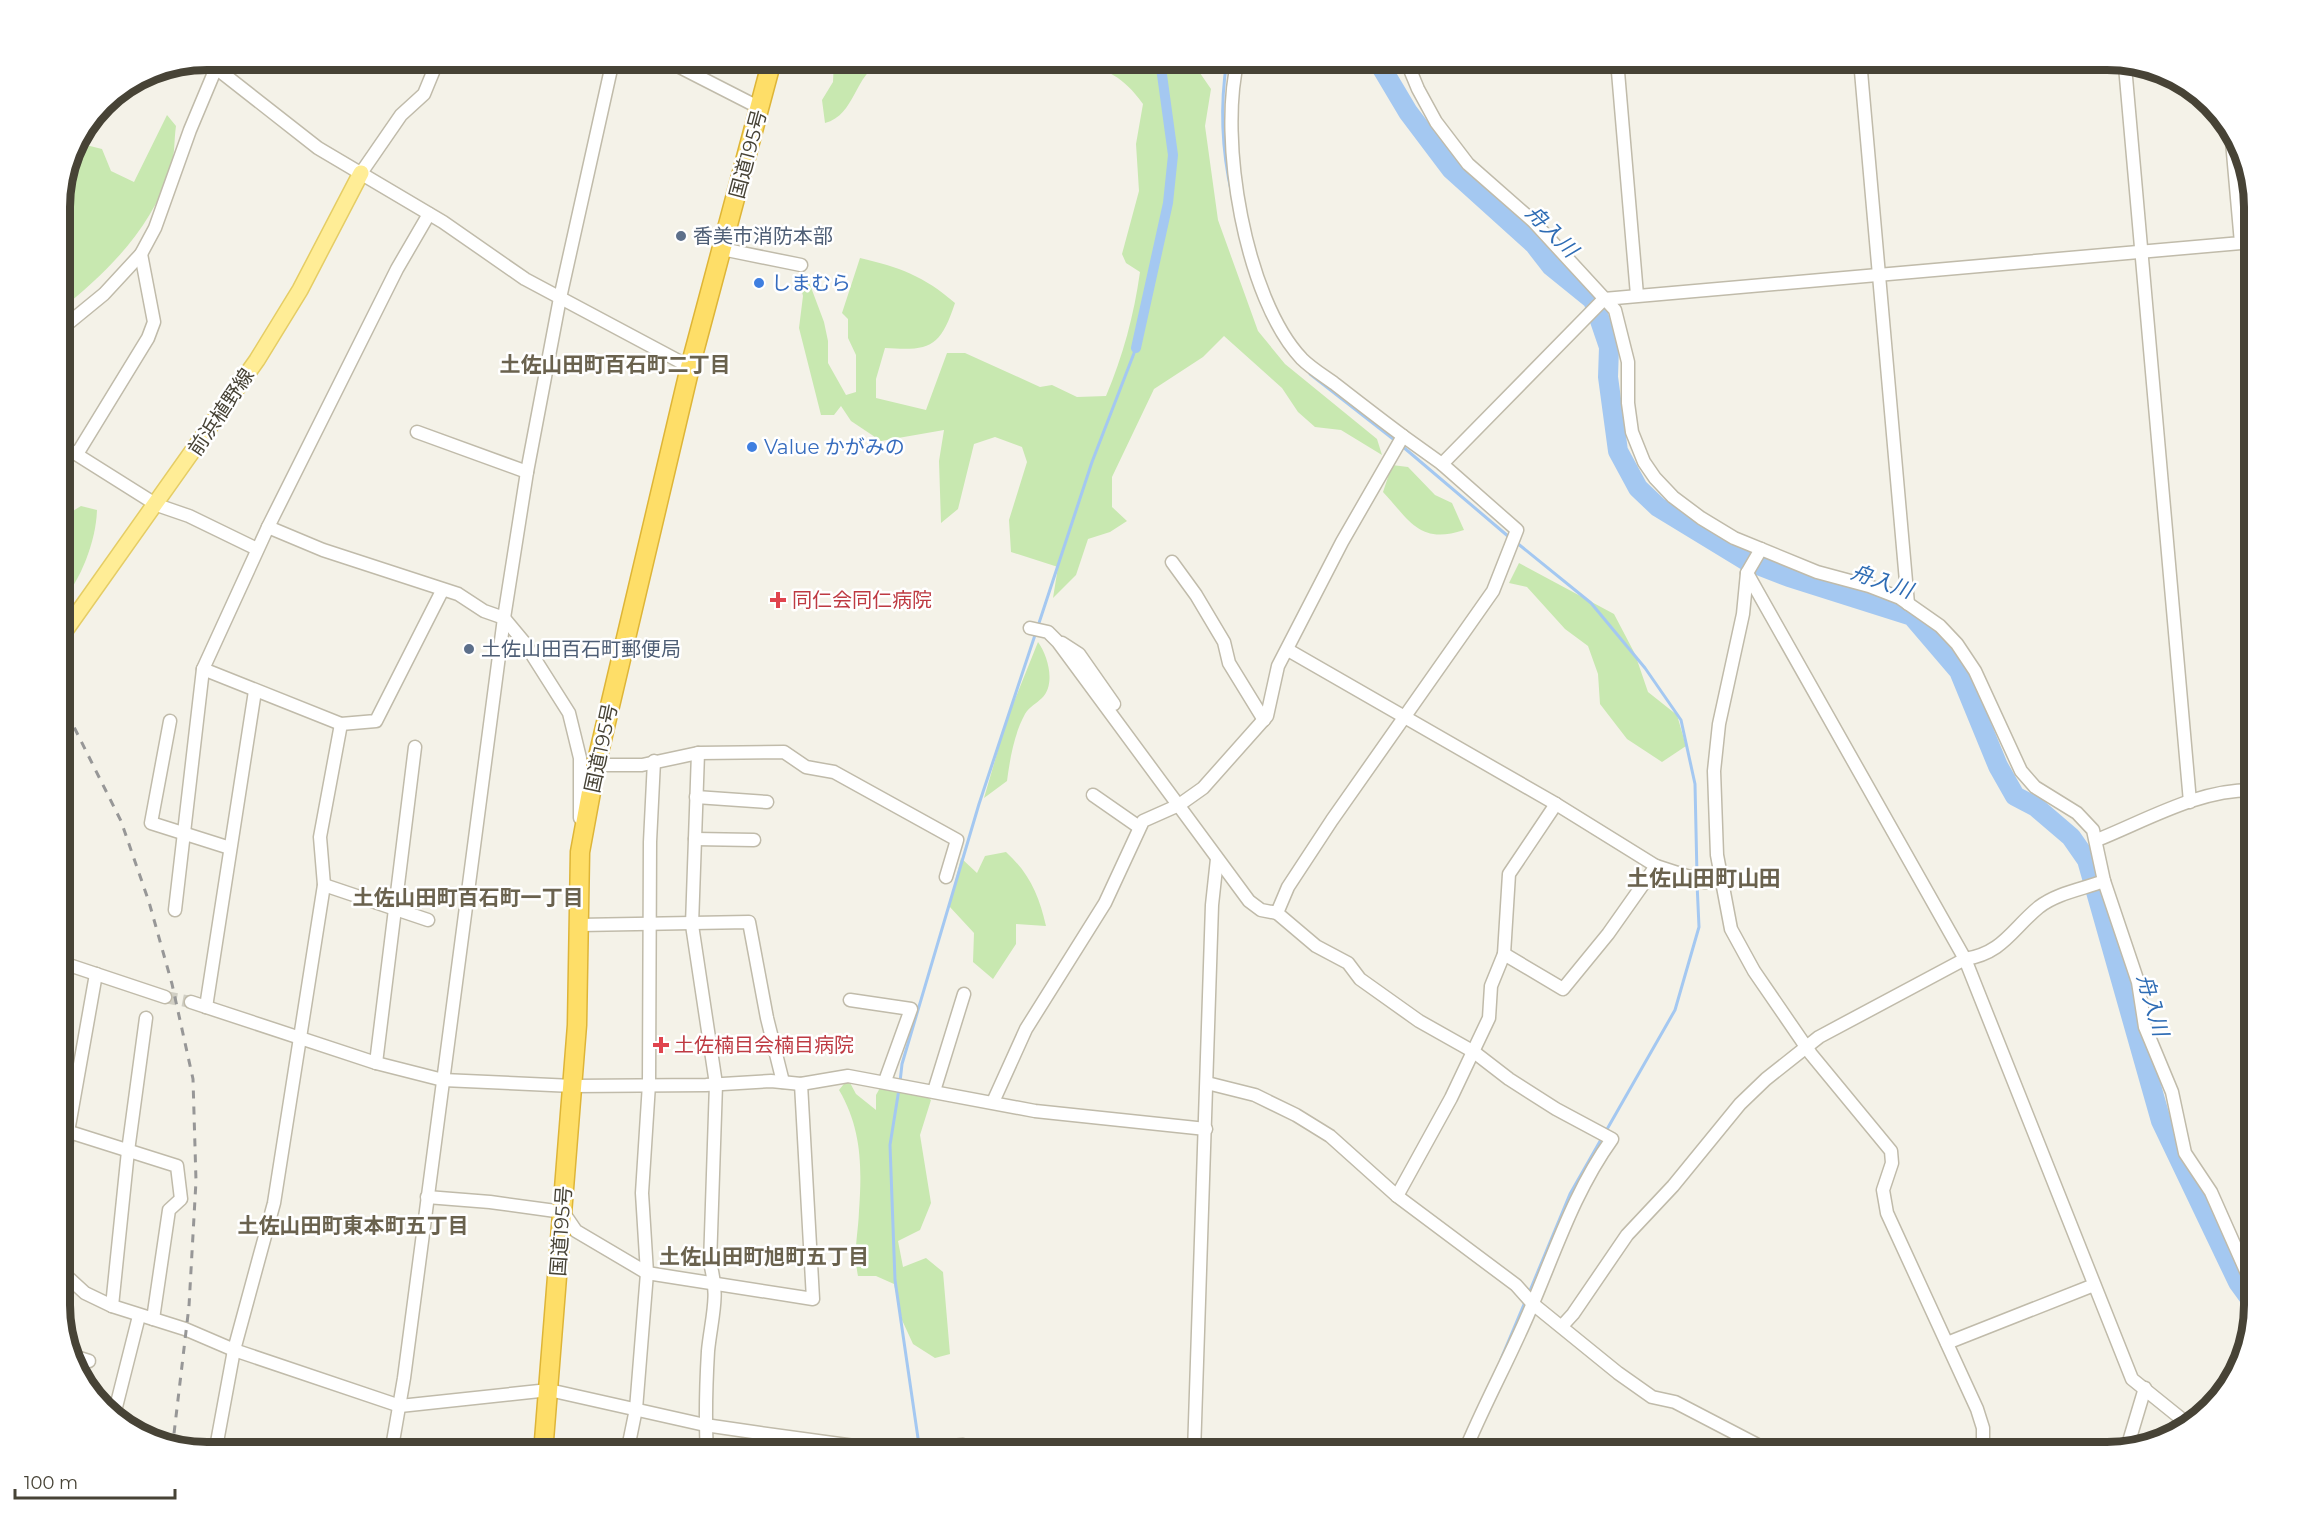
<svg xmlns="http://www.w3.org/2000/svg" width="2314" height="1513" font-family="Montserrat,'Noto Sans JP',sans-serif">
<rect width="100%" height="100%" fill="#f4f2e8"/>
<!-- green -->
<g fill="#c8e8b0">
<path d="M834,60H906C899,62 889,59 882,62C854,74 856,115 825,123L822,100L833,82Z"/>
<path d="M1075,60H1191L1211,89L1205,126L1218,220L1258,331L1285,364L1377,439L1382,455L1341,430L1315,427L1298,412L1282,388L1224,336L1203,357L1154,389L1112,477V507L1127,521L1110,532L1088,539L1076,575L1053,598L1058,567L1011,552L1009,520L1027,462L1022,447L995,437L974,444L958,509L941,523L939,461L944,430L881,441L851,421L841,406L834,415H821L799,328L803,296L799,280L809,282L824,322L828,341V363L846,395L856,392V355L848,338V319L842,313L860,258C899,267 924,276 955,303C940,348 930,351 885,348L876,379V398L926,410L947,353H965L1040,387L1052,385L1077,397L1106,396C1123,356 1134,315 1140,272L1126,263L1122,254L1139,191L1136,144L1143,104C1122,75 1108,71 1075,60Z"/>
<path d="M167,115L176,126C174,139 175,154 171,167C153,227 108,272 60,310C60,274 53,167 78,143L102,149L111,171L134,182Z"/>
<path d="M1392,465L1408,467L1435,495L1452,503L1464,530C1420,545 1410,521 1383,492Z"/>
<path d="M81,506L97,510C96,541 81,580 60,604V519Z"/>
<path d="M1519,563L1614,614L1635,654L1648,692L1677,715L1686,746L1662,762L1627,739L1600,704L1598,674L1588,646L1565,629L1527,587L1509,583Z"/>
<path d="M1038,642C1048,656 1056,684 1042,698C1037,703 1029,707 1025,714C1014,734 1010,759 1007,781L984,798L1007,719Z"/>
<path d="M1006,852C1029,873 1039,895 1046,926L1016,924V944L993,979L973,962L974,933L949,906L961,858L977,873L985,856Z"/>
<path d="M848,1079L856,1094L876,1110V1095L885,1079L913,1085L931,1100L920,1135L931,1203L920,1230L898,1241L903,1267L926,1258L943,1272L950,1354L935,1358L913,1344L902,1320L894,1284L876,1276H858C853,1251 858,1236 859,1211C862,1168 862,1129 839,1090Z"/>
</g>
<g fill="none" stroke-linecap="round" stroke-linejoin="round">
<!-- stream -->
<g stroke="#a4c8f1" stroke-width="3">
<path d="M1227,60C1220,104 1222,152 1232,195"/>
<path d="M1252,278L1259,297"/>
<path d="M1279,337L1287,349"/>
<path d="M1310,374L1397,442"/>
<path d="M1402,446L1509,537"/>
<path d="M1517,543L1591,603L1645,668L1681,720L1695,784L1697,876"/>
<path d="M1038,626L1092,462L1136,348"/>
<path d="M900,1082L902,1064L979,804L1036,632"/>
<path d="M899,1089L890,1145L895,1280L919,1445"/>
<path d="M1606,1131L1675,1010L1699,927L1697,883"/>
<path d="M1529,1293L1570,1194L1603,1136"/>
<path d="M1501,1359L1525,1302"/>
</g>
<!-- canal -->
<path stroke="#a4c8f1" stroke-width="10" d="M1136,348L1168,203L1173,155L1160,60"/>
<!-- river -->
<path stroke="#a4c8f1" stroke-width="20" d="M1377,60L1408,112L1451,169L1534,244L1551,266L1593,300L1609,347L1608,377L1618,451L1638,488L1658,507L1745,560L1789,577L1912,616L1959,671L1998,766L2015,796L2036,807L2071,837L2087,860L2161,1121L2238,1282L2254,1304"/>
<!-- minor-tunnel -->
<path stroke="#d1cfc4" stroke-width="12" stroke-dasharray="12 6" stroke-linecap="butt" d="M165,997L191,1002"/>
<!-- minor casing -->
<g stroke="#c0bbaa" stroke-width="15">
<g id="minor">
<path d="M666,60L760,108"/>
<path d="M1238,60C1218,138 1245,299 1302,359C1311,368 1324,376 1335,384C1357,401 1380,419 1403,436"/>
<path d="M1406,60L1418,89L1436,122L1468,164L1533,221L1615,310L1628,362V403L1632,432L1644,462L1655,478L1673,497L1701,518L1734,538L1817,572L1869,586L1900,598L1940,626L1957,644L1975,671L2021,771L2035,787L2077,813L2093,830L2104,881L2138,982L2145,1027L2172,1092L2185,1153L2211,1192L2246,1271L2254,1282"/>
<path d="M1617,60L1637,295"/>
<path d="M1860,60L1908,604"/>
<path d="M2125,66L2190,802"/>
<path d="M361,173L401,115L424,94L438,60"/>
<path d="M722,249L801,265"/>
<path d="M60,330L104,294L141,254L155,228L190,130L216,68L318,148L443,222L525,279L690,367"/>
<path d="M417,432L527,472"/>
<path d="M60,444L157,505L189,516L257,549"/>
<path d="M77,454L148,338L154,322L141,254"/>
<path d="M268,527L323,550L458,594L484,611L504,618L524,642L569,713L580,758V818"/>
<path d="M1761,549L1747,573L1743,614L1719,724L1714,771L1717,855L1731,929L1754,971L1811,1054L1891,1151L1892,1163L1883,1190L1887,1213L1977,1409L1983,1428V1453"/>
<path d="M1172,562L1196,595L1224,642L1229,663L1264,720"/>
<path d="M1747,573L1965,959L2132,1379L2189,1425"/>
<path d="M2254,578L2251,591L2254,639"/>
<path d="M1030,628L1048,632L1058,642L1249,901L1261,910L1277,913L1288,887L1332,820L1493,591L1517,530L1442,464"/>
<path d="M1062,643L1079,654L1114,704"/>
<path d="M1288,650L1556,804L1656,866L1705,882L1720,876"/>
<path d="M203,669L341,724L376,721L442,591"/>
<path d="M170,721L151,823L230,848"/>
<path d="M698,753L692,925L716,1084L710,1264C720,1295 711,1320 708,1351C706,1385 705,1419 707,1453"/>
<path d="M596,765H642L698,753L784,752L806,767L834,772L957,840L946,877"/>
<path d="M1093,795L1139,827"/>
<path d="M696,797L767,802"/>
<path d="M695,839L754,840"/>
<path d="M2097,840C2147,820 2199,789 2254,790"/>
<path d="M324,885L428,920"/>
<path d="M175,910L203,669L268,527L397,269L429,214"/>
<path d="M1277,913L1316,946L1348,963L1360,979L1419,1021L1474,1052L1509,1079L1556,1109L1612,1139C1576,1189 1557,1246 1533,1303C1512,1354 1485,1402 1464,1453"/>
<path d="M579,925L749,922L767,1018L783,1082"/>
<path d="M1504,954L1563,989L1608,934L1656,866"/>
<path d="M60,962L165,997"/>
<path d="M850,1000L911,1009L885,1081"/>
<path d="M191,1002L376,1063L443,1080L573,1086L706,1085L771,1081L801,1084L848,1076L1035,1111L1206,1129"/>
<path d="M206,1007L255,691"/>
<path d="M376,1063L415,747"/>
<path d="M1207,1083L1255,1095L1296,1115L1330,1136L1397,1196L1516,1285L1533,1304L1618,1373L1652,1397L1675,1402L1773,1453"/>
<path d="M934,1091L964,994"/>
<path d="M993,1102L1026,1029L1105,903L1143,821L1179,805L1203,788L1267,716L1278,666L1342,542L1403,436L1442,464L1604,299L2241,243L2231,130"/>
<path d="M60,1129L177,1166L181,1199L169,1210L153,1319"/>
<path d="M1397,1196L1451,1098L1489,1018L1491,986L1504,954L1509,874L1556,804"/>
<path d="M427,1197L490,1202L563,1212L576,1231L647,1273L813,1299L801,1084"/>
<path d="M60,1198L68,1132L96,974"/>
<path d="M60,1270L85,1293L112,1306L185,1329L234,1350L400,1406L549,1390L705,1425L760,1433L891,1451L963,1445L985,1453"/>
<path d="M112,1306L128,1151L146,1018"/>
<path d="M1562,1326L1573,1314L1627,1235L1673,1186L1740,1104L1766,1079L1819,1037L1965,959C2003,953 2012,929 2039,907C2057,893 2083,889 2104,881"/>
<path d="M1947,1343L2094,1285"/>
<path d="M73,1356L89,1361"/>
<path d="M114,1415L139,1316"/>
<path d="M2127,1448L2145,1388"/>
<path d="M215,1453L234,1350L274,1203L324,885L320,837L341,724"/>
<path d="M391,1453L404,1378L504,618L527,472L560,298L613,60"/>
<path d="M627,1453L636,1409L647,1273L642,1193L649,1084L650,842L654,761"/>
<path d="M1194,1453L1212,905L1217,859"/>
</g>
</g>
<!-- major casing -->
<g stroke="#e5cd65" stroke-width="18">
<path id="major" d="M60,638L257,360L300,290L361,173"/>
</g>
<!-- highway casing -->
<g stroke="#deb537" stroke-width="21">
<path id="highway" d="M543,1453L577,1025L580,852L596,765L690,367L772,60"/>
</g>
<!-- minor -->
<use href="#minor" stroke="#fff" stroke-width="12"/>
<!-- major -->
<use href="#major" stroke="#ffed96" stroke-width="15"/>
<!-- highway -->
<use href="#highway" stroke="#fede68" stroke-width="18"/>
<!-- rail -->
<path stroke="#979797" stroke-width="3" stroke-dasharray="8 8" stroke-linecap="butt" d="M60,699L121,821L149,902L172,984L193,1079L196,1181L189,1306L173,1442"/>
</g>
<!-- markers -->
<g fill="#5c6f8a" stroke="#fff" stroke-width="2">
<circle cx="681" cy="236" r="6"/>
<circle cx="469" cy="649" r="6"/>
</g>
<g fill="#3f7fe0" stroke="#fff" stroke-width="2">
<circle cx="759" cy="283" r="6"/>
<circle cx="752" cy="447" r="6"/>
</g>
<g fill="#e0444e" stroke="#fff" stroke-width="2">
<path d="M775 591h6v6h6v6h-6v6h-6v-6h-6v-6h6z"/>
<path d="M658 1036h6v6h6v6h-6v6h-6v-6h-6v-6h6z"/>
</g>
<g text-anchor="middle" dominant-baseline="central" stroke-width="5" stroke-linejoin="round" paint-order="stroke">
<!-- street labels -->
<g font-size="20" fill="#474336" stroke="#fff">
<text transform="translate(748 154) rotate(-75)">国道195号</text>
<text transform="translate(221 412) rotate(-56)">前浜植野線</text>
<text transform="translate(601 748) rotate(-78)">国道195号</text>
<text transform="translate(561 1231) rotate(-86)">国道195号</text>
</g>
<!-- service labels -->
<g font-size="20" fill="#4e5e75" stroke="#fff" text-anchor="start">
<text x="693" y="236">香美市消防本部</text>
<text x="481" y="649">土佐山田百石町郵便局</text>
</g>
<!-- shop labels -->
<g font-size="20" fill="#366cbe" stroke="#fff" text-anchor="start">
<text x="771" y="283">しまむら</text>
<text x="764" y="447">Value かがみの</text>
</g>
<!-- health labels -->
<g font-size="20" fill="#be3a42" stroke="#fff" text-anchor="start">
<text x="792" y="600">同仁会同仁病院</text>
<text x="674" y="1045">土佐楠目会楠目病院</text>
</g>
<!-- water labels -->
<g font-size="21" font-style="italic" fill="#2e6cb4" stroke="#fff">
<text transform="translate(1552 231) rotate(45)">舟入川</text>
<text transform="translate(1882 581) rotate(19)">舟入川</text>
<text transform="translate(2153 1005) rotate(74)">舟入川</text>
</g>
<!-- neighbourhood labels -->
<g font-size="21" font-weight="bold" fill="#6a624e" stroke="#fff">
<text x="615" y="364">土佐山田町百石町二丁目</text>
<text x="468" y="897">土佐山田町百石町一丁目</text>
<text x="353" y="1225">土佐山田町東本町五丁目</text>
<text x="764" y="1256">土佐山田町旭町五丁目</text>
</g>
<!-- quarter labels -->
<g font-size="22" font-weight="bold" fill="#6a624e" stroke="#fff">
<text x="1704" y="878">土佐山田町山田</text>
</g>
</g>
<!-- crop -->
<path d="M0 0H2314V1513H0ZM207 70H2107A137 137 0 0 1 2244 207V1305A137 137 0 0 1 2107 1442H207A137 137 0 0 1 70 1305V207A137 137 0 0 1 207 70Z" fill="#fff" fill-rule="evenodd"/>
<path fill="none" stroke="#474336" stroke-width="8" d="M207 70H2107A137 137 0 0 1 2244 207V1305A137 137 0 0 1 2107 1442H207A137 137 0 0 1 70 1305V207A137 137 0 0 1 207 70Z"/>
<!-- scale -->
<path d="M15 1489v9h160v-9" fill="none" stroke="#474336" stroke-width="3"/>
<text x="24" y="1489" font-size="18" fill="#474336" stroke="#ffffff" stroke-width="4.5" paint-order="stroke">100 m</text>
</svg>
